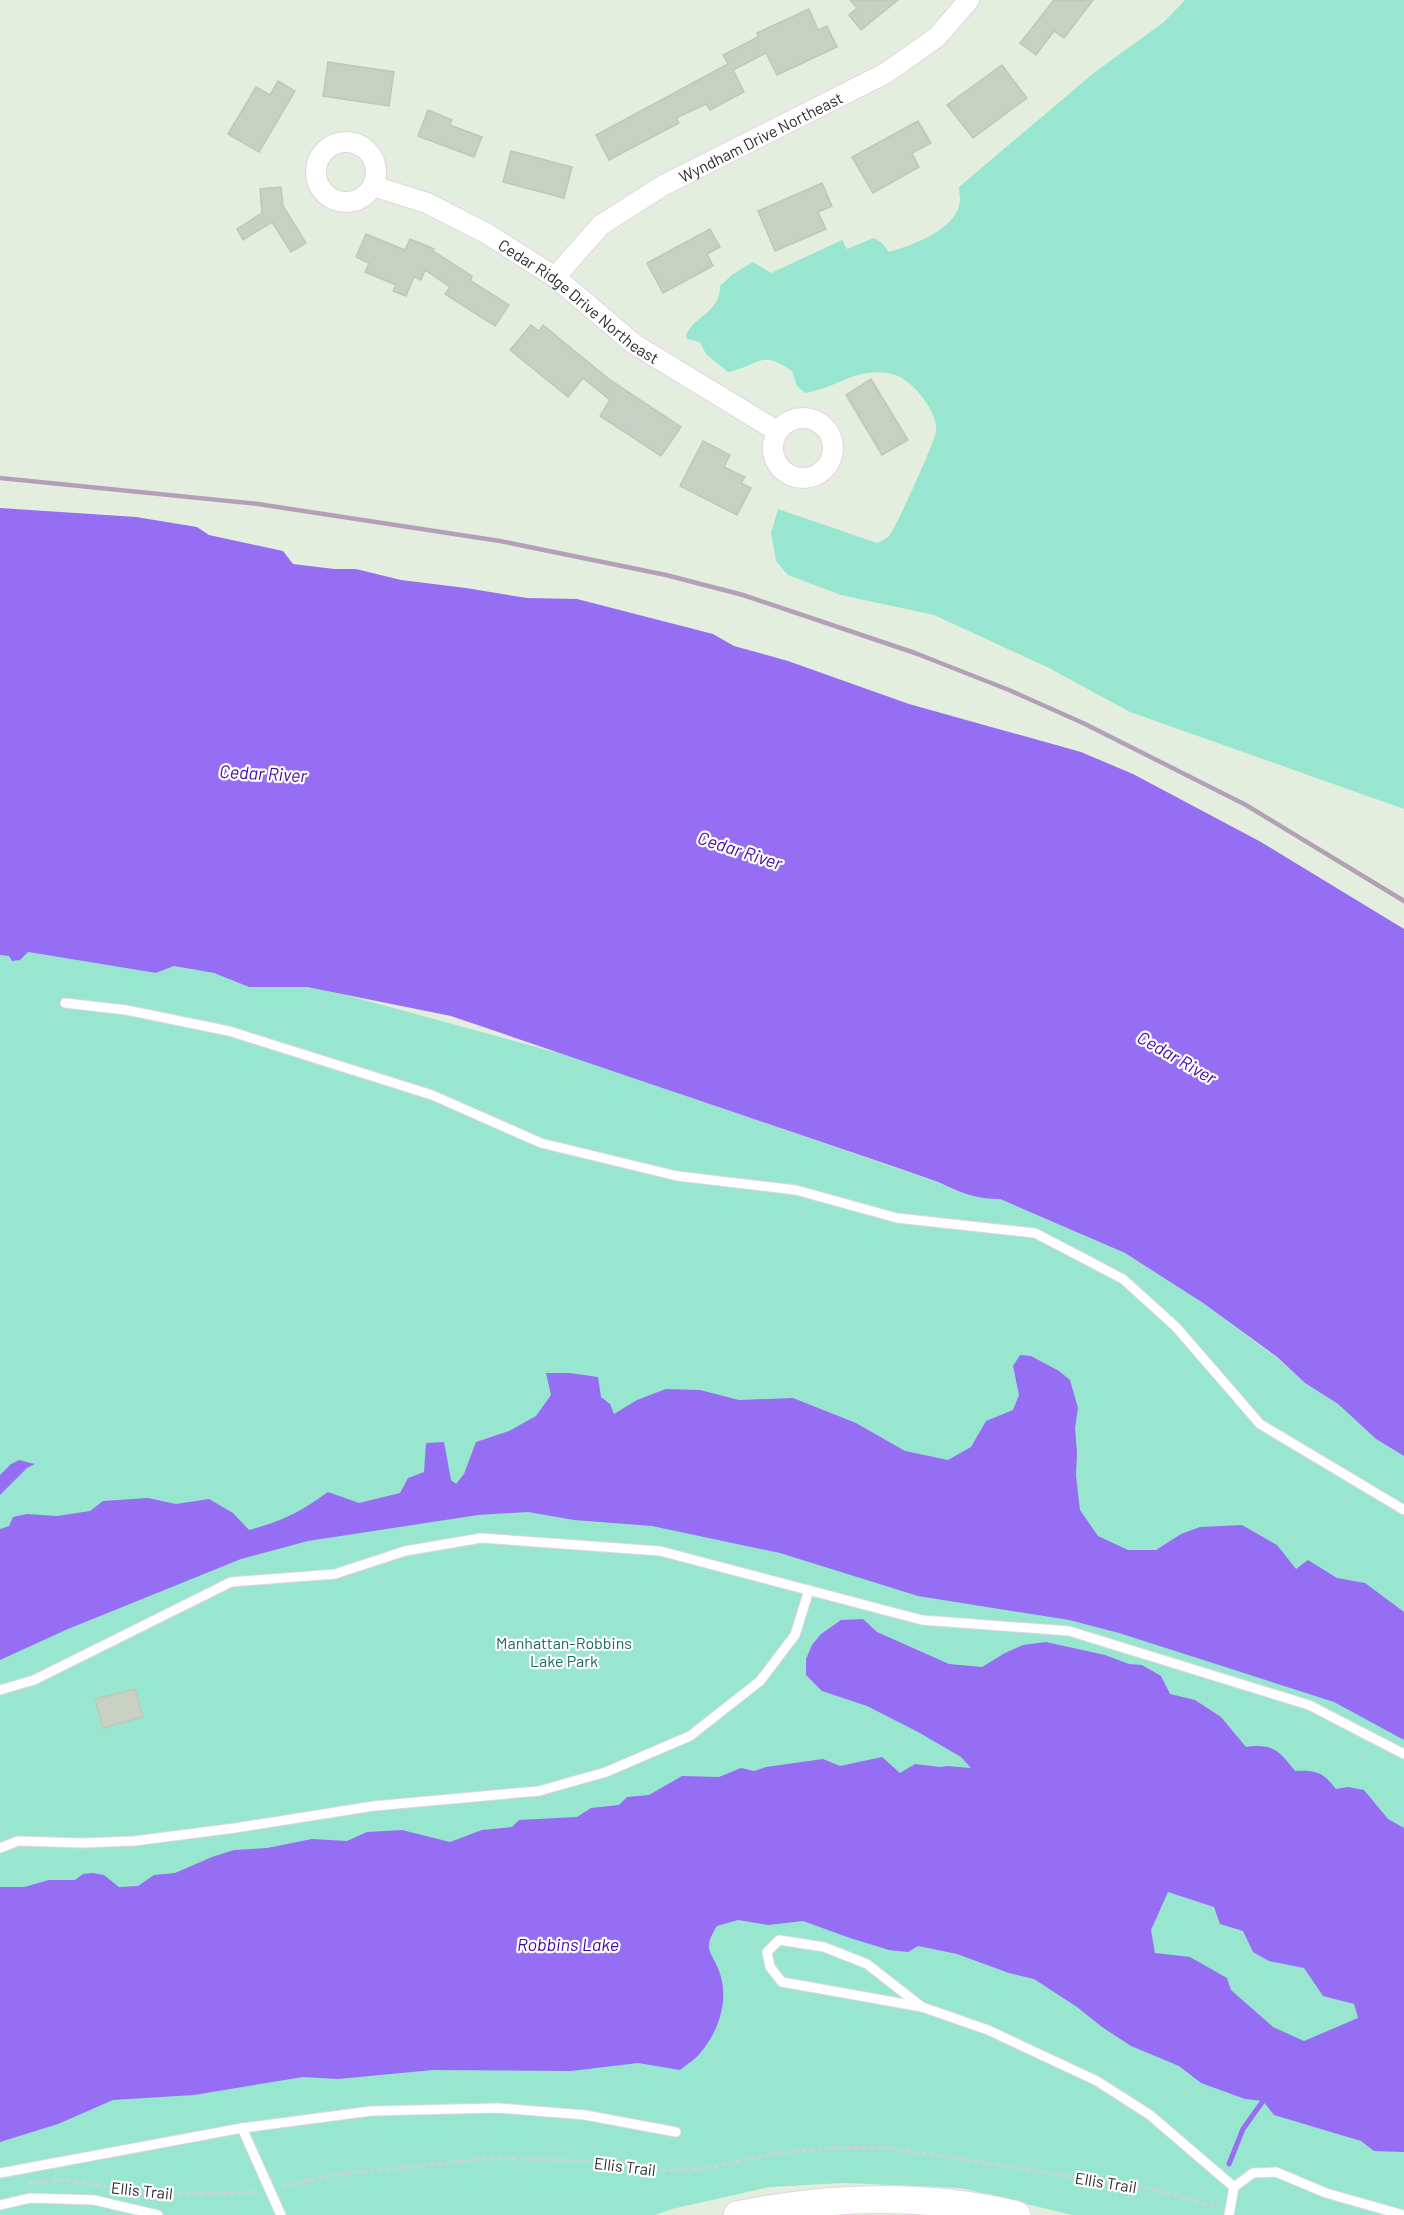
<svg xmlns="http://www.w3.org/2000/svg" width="1404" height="2215" font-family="Barlow,sans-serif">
<rect width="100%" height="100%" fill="#e4eede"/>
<!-- green -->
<g fill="#98e6cf">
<path d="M1185,0H1404V809L1130,712L1047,667L934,615L841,595L788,575L776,561L771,533L778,509L877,543C881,541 886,539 889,536C895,530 934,443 936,432C939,412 911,378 892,374C855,366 839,388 805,393L797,386L792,371C760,349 760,365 728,372L706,354L700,342L687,339L686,335C695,315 720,313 720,286L733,274L753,262L771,273L842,240L847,249L874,238L882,243L889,252C912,245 957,230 960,201C960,197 959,191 959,187L1095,72L1164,22Z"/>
<path d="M28,952L156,973L174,966L214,973L249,987H307L346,995L621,1070L680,1094L937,1182C958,1193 977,1199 1000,1199L1125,1253L1203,1303L1277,1358L1305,1383L1338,1404L1376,1439L1404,1456V2215H1072L961,2188L844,2183L770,2187L672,2209L655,2215H0V955L9,956Z"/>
</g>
<!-- water -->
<g fill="#966ef3" fill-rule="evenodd">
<path d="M0,508L136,517L197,527L209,535L283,551L293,564L334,569H356L401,580L466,588L527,598L577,599L713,634L734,646L788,661L909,704L1081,752L1133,774L1261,842L1404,929V1456L1376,1439L1338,1404L1305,1383L1277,1357L1203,1303L1125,1253L1000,1199C975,1199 961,1193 938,1182C925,1177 911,1173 898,1168L451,1016L307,987H249L214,973L174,966L156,973L28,952L20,960L12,961L9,956L0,955Z"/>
<path d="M1020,1355L1031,1356L1059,1371L1070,1380L1078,1408L1075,1428L1077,1452L1076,1476L1080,1510L1098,1536L1128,1550H1156L1181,1534L1200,1527L1242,1525L1277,1545L1296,1569L1308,1560L1337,1578L1365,1583L1404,1612V1740L1334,1702L1119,1633L1069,1620L918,1596L780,1553L652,1526L574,1520L528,1512L478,1515L308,1541L241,1559L68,1629L0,1660V1529L9,1526L13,1517L27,1514L57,1516L90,1511L103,1501L148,1498L176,1504L209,1499L233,1513L249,1530C283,1521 300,1512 328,1492L359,1503L400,1493L408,1478L424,1472L426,1443L444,1442L451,1480L456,1484L464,1474L476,1442L509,1431L536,1416L551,1395L546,1373H570L598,1377L601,1397L610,1404L614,1414L637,1400L666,1389L700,1390L739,1400L793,1398L856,1423L905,1451L948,1460L971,1447L986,1421L1013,1410L1019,1395L1013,1366Z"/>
<path d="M19,1460L35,1464L27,1468L0,1495V1475L11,1464Z"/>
<path d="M863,1619L877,1632L949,1664L982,1667L1005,1653L1023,1645L1046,1642L1105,1655L1129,1664L1142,1665L1161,1676L1170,1694L1195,1700L1221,1717L1246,1747C1273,1743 1279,1751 1295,1771C1316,1770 1323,1772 1336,1789L1348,1787L1364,1790L1388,1819L1404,1828V2152L1374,2151L1361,2141L1274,2115L1263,2101L1245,2099L1201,2083L1179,2066L1131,2046L1102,2027L1077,2007L1034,1979L1009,1973L957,1954L918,1946L908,1952L889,1950L850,1938L803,1921L768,1925L738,1920L717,1926C700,1953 714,1951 721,1977C728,2003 718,2032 701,2052C696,2059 687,2064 680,2070L638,2063L571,2071L433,2070L338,2079L303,2077L194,2095L113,2100L58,2124L0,2142V1887H24L49,1880H75L83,1874L93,1873L104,1875L119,1887L138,1886L154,1875L175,1873L212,1857L234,1850L267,1848L312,1839L347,1841L367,1832L402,1830L450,1842L482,1830L512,1827L519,1820L577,1817L591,1808L619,1805L627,1797L649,1795L682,1776L719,1777L741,1768L754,1771L766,1767L823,1759L840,1766L882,1757L900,1773L915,1764L940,1767L947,1766L971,1768L961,1757L918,1732L867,1706L822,1691L806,1675V1659L812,1645L821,1634L841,1620ZM1168,1892L1214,1907L1220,1924L1243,1931L1253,1952L1269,1961L1304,1968L1323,1996L1354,2004L1358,2018L1304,2041L1273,2027L1231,1990L1227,1978L1190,1957L1155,1953L1151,1930Z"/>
</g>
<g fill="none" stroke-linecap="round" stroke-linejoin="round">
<!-- stream -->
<path stroke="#966ef3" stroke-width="5" d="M1229,2164L1243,2129L1263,2101"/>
</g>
<!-- building -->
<g fill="#c7d0c3" stroke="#bdc9b7" stroke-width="1.5">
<path d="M850,0H898L861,30L849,15L857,8Z"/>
<path d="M1054,0H1093L1064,38L1054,31L1036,55L1020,43Z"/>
<path d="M809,9L818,30L827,26L837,47L777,75L766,53L733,70L744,92L710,110L706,104L676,118L679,123L609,160L596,135L728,64L723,55L758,37L757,33Z"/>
<path d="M328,62L394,72L389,106L323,96Z"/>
<path d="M1002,65L1027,98L973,138L947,105Z"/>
<path d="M278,81L295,91L259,152L228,134L256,87L270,95Z"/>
<path d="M428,110L452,120L450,125L482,137L474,157L418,136Z"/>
<path d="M918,121L931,143L912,153L919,167L873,193L852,157Z"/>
<path d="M511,151L572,167L564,198L503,182Z"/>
<path d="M822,183L832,206L818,212L826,229L775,251L758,211Z"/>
<path d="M281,187L283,206L306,243L291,252L272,222L243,240L237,229L262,213L260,189Z"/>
<path d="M710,229L720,247L707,254L713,266L663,293L647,263Z"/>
<path d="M366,234L405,250L410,239L434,249L433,251L472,276L471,281L509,305L495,326L445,294L450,287L425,270L421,280L414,277L406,296L393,291L396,285L365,272L369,263L356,257Z"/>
<path d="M531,325L539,331L543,325L610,380L681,427L661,456L600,416L610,400L583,378L568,397L510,350Z"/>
<path d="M871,379L908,440L882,455L846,395Z"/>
<path d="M703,441L730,455L724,467L745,477L741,483L751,488L737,515L680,486Z"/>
<path d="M135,1689L143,1717L103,1728L95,1699Z"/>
</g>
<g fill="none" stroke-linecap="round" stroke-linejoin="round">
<!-- lane casing -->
<g stroke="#e2d3e5" stroke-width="11">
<g id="lane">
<path d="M65,1003L126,1010L229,1031L432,1095L541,1143L677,1176L796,1190L897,1218L1035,1233L1123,1279L1176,1327L1260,1424L1404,1510"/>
<path d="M0,1690L34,1680L231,1582L335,1574L405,1551L481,1538L660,1551L922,1620L1069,1631L1309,1705L1404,1754"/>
<path d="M0,1848L18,1841L82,1843L134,1841L235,1828L374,1806L539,1791L606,1772L690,1736L760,1681L795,1635L809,1590"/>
<path d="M922,2007L867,1964L824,1947L779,1940L767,1952L770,1967L782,1982L922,2007L988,2030L1097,2081L1150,2115L1234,2187"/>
<path d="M242,2128L281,2215"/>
<path d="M0,2173L242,2128L371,2111L498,2108L585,2115L676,2132"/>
<path d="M0,2205L30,2198L94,2200L158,2215"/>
<path d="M1229,2215L1234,2187L1253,2173L1276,2172L1326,2193L1403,2215"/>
</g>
</g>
<!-- street casing -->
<g stroke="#e2d3e5" stroke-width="22">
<g id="street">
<circle cx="346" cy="172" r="30"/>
<path id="s1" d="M373,186L427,203L486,233L555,277L634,344L777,431"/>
<path id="s2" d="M555,277L601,225L662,186L886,73L937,37L969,0"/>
<circle cx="803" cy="448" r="30"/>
</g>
</g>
<!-- secondary casing -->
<g stroke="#e2d3e5" stroke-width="29">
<path id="secondary" d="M737,2215C827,2196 927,2193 1017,2215"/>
</g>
<!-- path -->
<g stroke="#d1d1d1" stroke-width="3" stroke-dasharray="4.5 3" stroke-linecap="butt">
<path d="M29,2183L66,2180L154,2195L258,2192"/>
<path d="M282,2187L332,2175L492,2158L593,2161L661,2171L703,2169L772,2154L828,2148L882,2147L1151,2189L1218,2207"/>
</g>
<!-- lane -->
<use href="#lane" stroke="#fff" stroke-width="9"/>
<!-- street -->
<use href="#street" stroke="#fff" stroke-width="20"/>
<!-- secondary -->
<use href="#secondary" stroke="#fff" stroke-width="27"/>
<!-- rail -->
<path stroke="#b4a0b6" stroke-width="4.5" d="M0,478L258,504L500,541L666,575L743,595L915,653L1009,690L1083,723L1246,805L1404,901"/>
</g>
<g text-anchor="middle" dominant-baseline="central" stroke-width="4.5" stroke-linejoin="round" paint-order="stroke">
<!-- street labels -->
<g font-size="16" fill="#2c2c2c" stroke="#fff">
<text stroke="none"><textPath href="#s2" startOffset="252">Wyndham Drive Northeast</textPath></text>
<text stroke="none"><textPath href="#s1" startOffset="238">Cedar Ridge Drive Northeast</textPath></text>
<text transform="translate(625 2166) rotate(7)">Ellis Trail</text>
<text transform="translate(1106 2182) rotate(9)">Ellis Trail</text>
<text transform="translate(142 2190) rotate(6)">Ellis Trail</text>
</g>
<!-- park labels -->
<g font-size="16" fill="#186c5e" stroke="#fff">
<text x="564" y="1642">Manhattan-Robbins<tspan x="564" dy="18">Lake Park</tspan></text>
</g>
<!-- water labels -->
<g font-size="18" font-style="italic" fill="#4409a2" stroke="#fff">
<text transform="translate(263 773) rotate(3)">Cedar River</text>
<text transform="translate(740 850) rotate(18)">Cedar River</text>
<text transform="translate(1177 1057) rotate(30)">Cedar River</text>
<text x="568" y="1944">Robbins Lake</text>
</g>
</g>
</svg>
